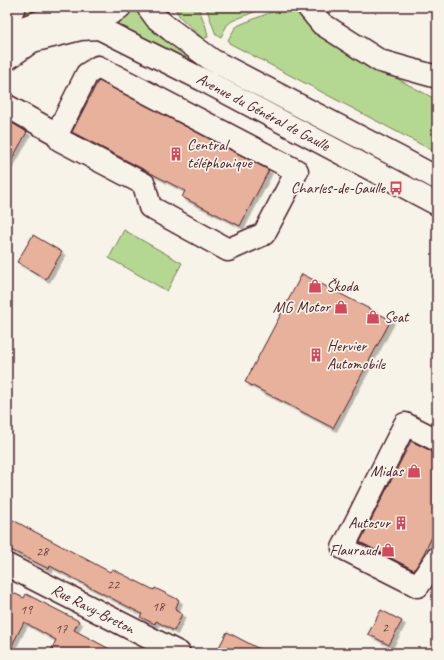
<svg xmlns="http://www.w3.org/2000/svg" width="444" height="660" font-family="Caveat,sans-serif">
<defs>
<filter id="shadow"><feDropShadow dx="3.5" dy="3.5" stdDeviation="0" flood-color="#0004"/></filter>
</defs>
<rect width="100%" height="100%" fill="#f7f3e8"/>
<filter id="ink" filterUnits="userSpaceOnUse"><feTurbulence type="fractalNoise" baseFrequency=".025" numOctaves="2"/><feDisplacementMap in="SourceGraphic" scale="8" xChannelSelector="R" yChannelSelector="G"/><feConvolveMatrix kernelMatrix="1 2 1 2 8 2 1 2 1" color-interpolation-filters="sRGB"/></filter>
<g filter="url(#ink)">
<!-- green -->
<g fill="#b4d791" stroke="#7f7b5e">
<path d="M19,7H51L15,23Z"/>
<path d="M132,7H139L203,65L202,70L110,25L129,11Z"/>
<path d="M174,7H198L206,27L208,37L203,39L180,17Z"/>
<path d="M206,7H266L232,21L227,25L221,37L216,35Z"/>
<path d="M284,7H297L322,35L338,47L437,100V153L229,43L228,40L235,28L239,25Z"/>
<path d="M124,230L182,263L167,291L109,258Z"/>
</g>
<!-- building -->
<g fill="#e7b19c" stroke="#4a1f2b" filter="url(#shadow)">
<path d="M99,81L269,170L240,226L182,197L185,191L72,132L97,83Z"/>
<path d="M7,120L27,132L7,168Z"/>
<path d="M33,235L62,252L46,279L17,262Z"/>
<path d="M302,274L391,320L333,428L245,382Z"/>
<path d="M411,441L431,451L437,452V527L420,561L414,570L360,542Z"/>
<path d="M11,519L110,572L112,569L154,590L155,588L179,600L175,610L182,614L174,631L156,621L155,624L140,617L142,614L115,600L50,566L49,569L7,548V528Z"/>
<path d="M7,590L24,598L26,594L79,621L74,630L117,653H50L56,640L24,622L8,653H7Z"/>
<path d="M381,610L402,621L389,645L368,634Z"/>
<path d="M227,632L267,653H216Z"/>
</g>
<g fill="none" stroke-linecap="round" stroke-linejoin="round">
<!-- minor casing -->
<g stroke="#4a1f2b" stroke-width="25">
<g id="minor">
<path d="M308,7L322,24L380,61L437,77"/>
<path d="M7,106L57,134L60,140L144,184L150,207L228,250L264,234L297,171L98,67L87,74L57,134"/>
<path d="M437,440L405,424L343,548L418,586L437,558"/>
<path d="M7,565L179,653"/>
</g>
</g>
<!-- major casing -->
<g stroke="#4a1f2b" stroke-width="25">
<g id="major">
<path d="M148,7L156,18L171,30L212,60L400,158L437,178"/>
<path d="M80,15C93,19 109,17 120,7"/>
<path d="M92,18L99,28L203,80L437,204"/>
<path d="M7,21L14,7"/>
<path d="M7,37L22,28L61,14L71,12"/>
<path d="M7,59L32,41L80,29L99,28"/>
</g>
</g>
<!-- minor -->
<use href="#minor" stroke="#f7f3e8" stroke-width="22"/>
<!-- major -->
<use href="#major" stroke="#f7f3e8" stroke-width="22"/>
</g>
</g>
<!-- icons -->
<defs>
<g id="building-bare" transform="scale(1.08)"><path d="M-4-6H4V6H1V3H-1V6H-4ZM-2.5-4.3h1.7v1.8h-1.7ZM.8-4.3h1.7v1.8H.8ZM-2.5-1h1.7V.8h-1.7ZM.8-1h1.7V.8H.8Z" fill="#d1495b" stroke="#f7f3e8" stroke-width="2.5" paint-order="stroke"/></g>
<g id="bus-bare" transform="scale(1.08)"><path d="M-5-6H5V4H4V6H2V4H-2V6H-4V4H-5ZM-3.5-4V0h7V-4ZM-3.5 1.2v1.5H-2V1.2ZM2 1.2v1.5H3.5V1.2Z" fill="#d1495b" stroke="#f7f3e8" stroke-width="2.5" paint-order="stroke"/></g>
<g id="shop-bare" transform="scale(1.08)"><path d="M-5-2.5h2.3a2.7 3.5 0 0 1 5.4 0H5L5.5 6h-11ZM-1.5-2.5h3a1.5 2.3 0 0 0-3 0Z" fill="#d1495b" stroke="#f7f3e8" stroke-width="2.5" paint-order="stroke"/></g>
</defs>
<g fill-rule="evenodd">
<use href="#building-bare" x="176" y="154"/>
<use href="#bus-bare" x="396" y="188"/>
<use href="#shop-bare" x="315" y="286"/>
<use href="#shop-bare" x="341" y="307"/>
<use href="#shop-bare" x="373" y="317"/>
<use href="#building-bare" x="316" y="355"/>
<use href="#shop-bare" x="414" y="471"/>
<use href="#building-bare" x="401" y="523"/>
<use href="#shop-bare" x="388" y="550"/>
</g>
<g text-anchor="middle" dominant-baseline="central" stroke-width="3.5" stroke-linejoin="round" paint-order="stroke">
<!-- number labels -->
<g font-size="14" fill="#714447">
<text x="42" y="551">28</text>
<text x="113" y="584">22</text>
<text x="158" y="606">18</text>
<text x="26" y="609">19</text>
<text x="385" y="627">2</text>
<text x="61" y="628">17</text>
</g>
<!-- street labels -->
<g font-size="16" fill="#4a1f2b" stroke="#f7f3e8">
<text transform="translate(263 112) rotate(28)">Avenue du Général de Gaulle</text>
<text transform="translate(93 609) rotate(27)">Rue Ravy-Breton</text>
</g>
<!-- poi labels -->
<g font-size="16" fill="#4a1f2b" stroke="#f7f3e8" text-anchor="end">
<text x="187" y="145" text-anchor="start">Central<tspan x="187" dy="18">téléphonique</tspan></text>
<text x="385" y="188">Charles-de-Gaulle</text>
<text x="326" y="286" text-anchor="start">Škoda</text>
<text x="330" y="307">MG Motor</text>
<text x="384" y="317" text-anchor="start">Seat</text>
<text x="327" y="346" text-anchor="start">Hervier<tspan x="327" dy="18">Automobile</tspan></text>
<text x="403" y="471">Midas</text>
<text x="390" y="523">Autosur</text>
<text x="377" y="550">Flauraud</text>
</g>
</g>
<!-- margin -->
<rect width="444" height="660" fill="none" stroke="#f7f3e8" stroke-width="24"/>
<rect x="12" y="12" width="420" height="636" fill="none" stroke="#4a1f2b" stroke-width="1.5" filter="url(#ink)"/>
</svg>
